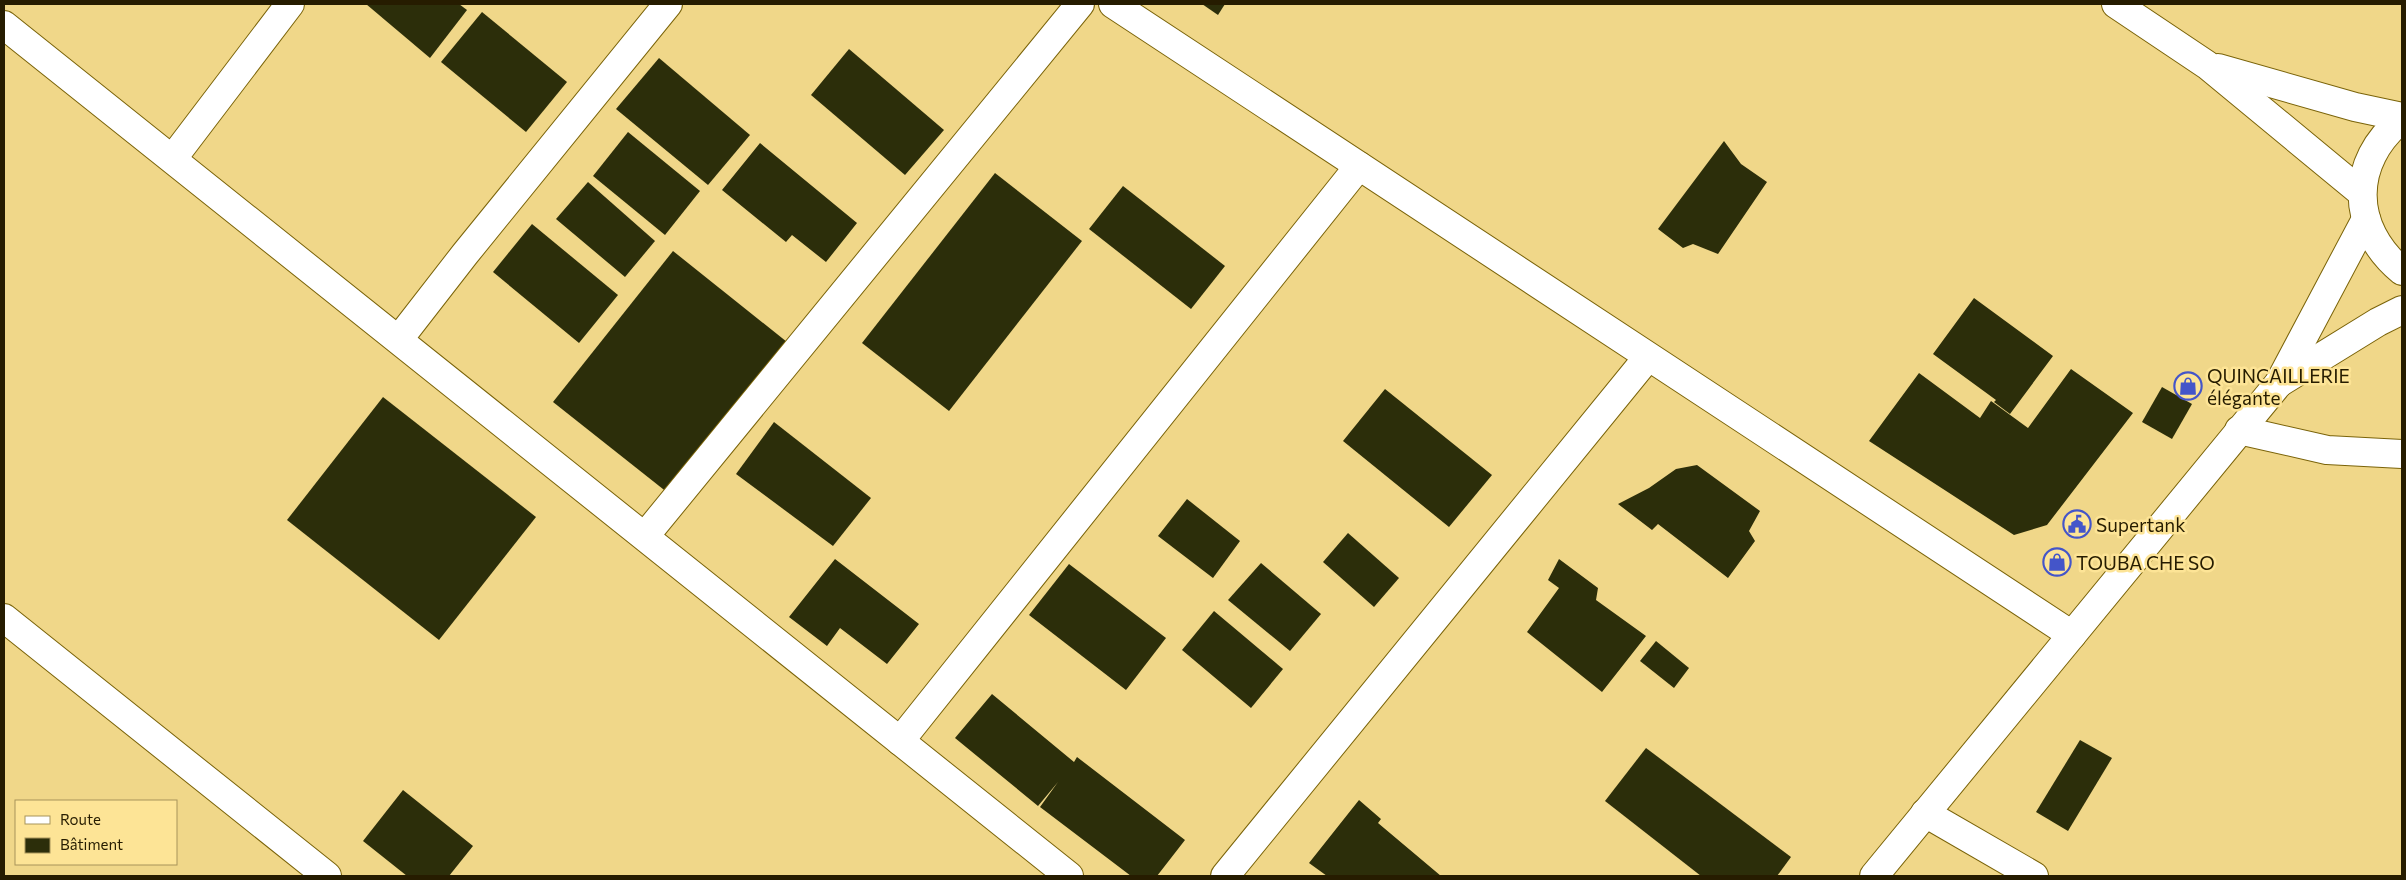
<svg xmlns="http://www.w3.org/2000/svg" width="2406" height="880" font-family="Commissioner,sans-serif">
<rect width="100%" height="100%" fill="#f0d789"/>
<!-- building -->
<g fill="#2c2e0a">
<path d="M366,4H459L467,10L430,58Z"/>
<path d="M1202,4H1225L1218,15Z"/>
<path d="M482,12L567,82L526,132L441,62Z"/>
<path d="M849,49L944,130L905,175L811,95Z"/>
<path d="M659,58L750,135L708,185L616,109Z"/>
<path d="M628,132L700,191L665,235L593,176Z"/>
<path d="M1724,141L1741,164L1767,182L1718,254L1693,244L1683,248L1658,229Z"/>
<path d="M760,143L857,223L826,262L792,235L786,242L722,190Z"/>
<path d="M995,173L1082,241L949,411L862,343Z"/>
<path d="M588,182L655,241L625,277L556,219Z"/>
<path d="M1123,186L1225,266L1191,309L1089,229Z"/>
<path d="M532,224L618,295L579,343L493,272Z"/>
<path d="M673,251L787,342L668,493L553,402Z"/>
<path d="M1974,298L2053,356L2010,414L1994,402L1996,400L1933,354Z"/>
<path d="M2071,369L2133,413L2047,525L2014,535L1869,441L1919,373L1980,418L1991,401L2028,428Z"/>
<path d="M2162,387L2192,404L2172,439L2142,422Z"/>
<path d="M1385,389L1492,475L1449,527L1343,441Z"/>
<path d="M383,397L536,517L439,640L287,520Z"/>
<path d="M774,422L871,498L833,546L736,474Z"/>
<path d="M1697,465L1760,511L1749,531L1755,541L1728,578L1658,524L1652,530L1618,504L1649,488L1676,469Z"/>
<path d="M1187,499L1240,541L1213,578L1158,536Z"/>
<path d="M1348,533L1399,578L1374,607L1323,562Z"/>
<path d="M835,559L919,624L887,664L840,628L827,646L789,617Z"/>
<path d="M1559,559L1598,588L1596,600L1646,636L1602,692L1527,632L1559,588L1548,580Z"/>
<path d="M1261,563L1321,614L1290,651L1228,600Z"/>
<path d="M1069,564L1166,638L1126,690L1029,615Z"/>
<path d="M1214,611L1283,669L1251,708L1182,650Z"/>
<path d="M1656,641L1689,668L1674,688L1640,661Z"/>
<path d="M992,694L1074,762L1077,757L1185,840L1157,876H1131L1040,807L1058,782L1038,806L955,738Z"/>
<path d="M2080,740L2112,758L2068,831L2036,812Z"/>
<path d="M1646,748L1791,857L1777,876H1701L1605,801Z"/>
<path d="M403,790L473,846L449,876H407L363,841Z"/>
<path d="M1359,800L1381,819L1378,823L1441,876H1327L1309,863Z"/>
</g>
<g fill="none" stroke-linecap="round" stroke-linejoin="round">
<!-- minor casing -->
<g stroke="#7a6309" stroke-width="30">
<g id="minor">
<path d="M1113,4L2072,635"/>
<path d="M4,25L1069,876"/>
<path d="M173,158L290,4"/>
<path d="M399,339L465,254L668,4"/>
<path d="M2279,383L2378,322L2402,310"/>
<path d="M2239,430L2327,450L2402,454"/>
<path d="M645,536L1080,4"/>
<path d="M4,618L327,876"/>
<path d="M900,741L1359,166"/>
<path d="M1925,813L2034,876"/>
<path d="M1225,876L1648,357"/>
<path d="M1874,876L2279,383L2366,219"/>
</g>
</g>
<!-- major casing -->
<g stroke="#7a6309" stroke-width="30">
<g id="major">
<path d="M2116,4L2207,65L2362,193"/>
<path d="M2218,68L2355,107L2402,117"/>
<path d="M2402,119C2349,162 2350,228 2402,271"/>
</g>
</g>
<!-- minor -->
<use href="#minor" stroke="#fff" stroke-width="28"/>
<!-- major -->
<use href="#major" stroke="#fff" stroke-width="28"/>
</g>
<!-- icons -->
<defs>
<g id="shop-ring" transform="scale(1.4375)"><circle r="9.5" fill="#fde496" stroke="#4455c9" stroke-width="1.5"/><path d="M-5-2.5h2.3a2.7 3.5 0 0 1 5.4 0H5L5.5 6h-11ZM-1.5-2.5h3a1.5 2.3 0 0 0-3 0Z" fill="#4455c9"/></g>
<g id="civic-ring" transform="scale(1.4375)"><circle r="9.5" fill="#fde496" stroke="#4455c9" stroke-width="1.5"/><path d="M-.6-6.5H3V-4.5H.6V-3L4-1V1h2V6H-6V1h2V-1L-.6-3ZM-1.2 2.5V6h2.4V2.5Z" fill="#4455c9"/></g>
</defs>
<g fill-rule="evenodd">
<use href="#shop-ring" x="2188" y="386"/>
<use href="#civic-ring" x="2077" y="524"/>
<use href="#shop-ring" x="2057" y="562"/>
</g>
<g text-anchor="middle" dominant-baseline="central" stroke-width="5" stroke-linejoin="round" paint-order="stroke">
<!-- poi labels -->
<g font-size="19" fill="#261c00" stroke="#fde496" text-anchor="start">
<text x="2207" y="375">QUINCAILLERIE<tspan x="2207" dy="22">élégante</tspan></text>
<text x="2096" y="524">Supertank</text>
<text x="2076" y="562">TOUBA CHE SO</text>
</g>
</g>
<!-- border -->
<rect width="2406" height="880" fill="none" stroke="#261c00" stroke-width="10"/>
<!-- legend -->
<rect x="15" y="800" width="162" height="65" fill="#fde496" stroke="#a7945a"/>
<rect x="25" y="816" width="25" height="8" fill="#ffffff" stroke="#a7945a"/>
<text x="60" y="825" font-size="15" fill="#261c00">Route</text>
<rect x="25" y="838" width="25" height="15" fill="#2c2e0a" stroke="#a7945a"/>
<text x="60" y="850" font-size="15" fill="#261c00">Bâtiment</text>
</svg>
